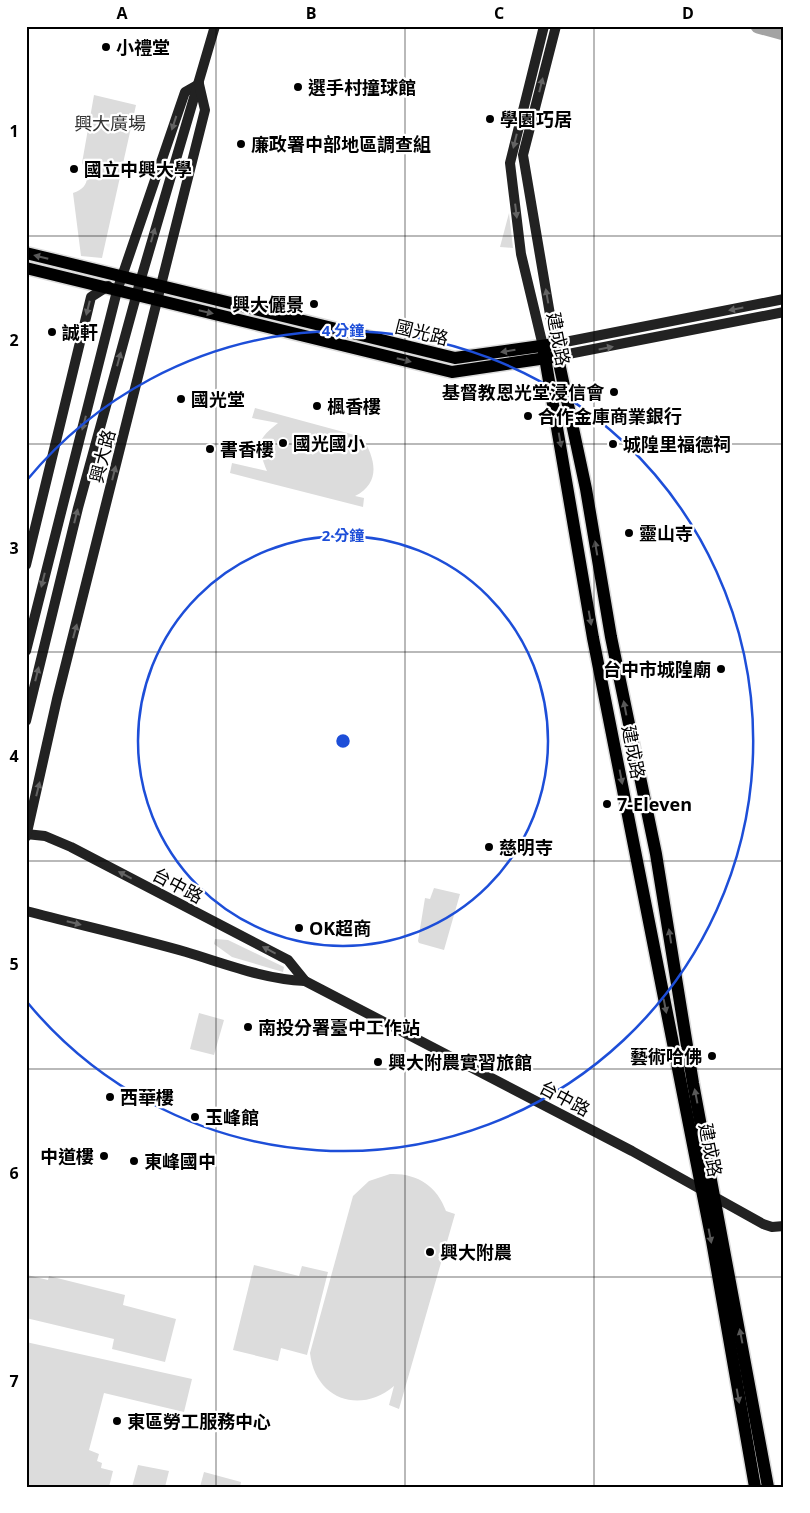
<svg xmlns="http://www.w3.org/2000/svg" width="810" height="1513" font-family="'Open Sans','Noto Sans TC',sans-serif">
<rect width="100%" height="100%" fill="#fff"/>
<!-- green -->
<g fill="#dcdcdc">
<path d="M94,95L136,105L102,258L81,256L73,193C89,188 90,176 82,163Z"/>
<path d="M509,213L513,248L500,247Z"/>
<path d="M255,408L362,437C375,458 382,482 355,496L364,498L363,507L230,473L232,463L267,471C257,446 255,441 278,423L252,418Z"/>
<path d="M434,888L460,894L444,950L419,943L418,941L425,898L430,899Z"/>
<path d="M215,939L228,940L284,967L283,972L232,957L214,944Z"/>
<path d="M199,1013L224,1020L214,1055L190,1049Z"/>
<path d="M390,1174C417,1173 437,1186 446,1211L455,1214L399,1409L389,1405L394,1386C360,1415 315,1399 310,1353L353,1196L369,1181Z"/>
<path d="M254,1265L299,1276L302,1266L328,1272L307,1355L281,1348L278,1361L233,1350Z"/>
<path d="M27,1275L48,1280L49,1276L125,1295L123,1305L176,1319L165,1362L112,1349L114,1339L26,1318Z"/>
<path d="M26,1342L192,1379L184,1412L104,1393L89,1450L99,1454L97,1461L102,1463L101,1468L113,1471L109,1487H26Z"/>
<path d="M138,1465L169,1471L165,1487H132Z"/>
<path d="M204,1472L241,1482L240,1487H200Z"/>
</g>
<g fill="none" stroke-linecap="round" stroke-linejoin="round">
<!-- river -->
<path stroke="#a3a3a3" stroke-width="15" d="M758,26L784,33"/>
<!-- primary casing -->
<g stroke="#dbdbdb" stroke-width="15">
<g id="primary">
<path d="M26,253L455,358L555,344L586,489L611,637L656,854L693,1083L768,1487"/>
<path d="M26,268L452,372L553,357"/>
<path d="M543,346L593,638L712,1241L755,1487"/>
</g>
</g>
<!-- secondary -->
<g stroke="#222" stroke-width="10">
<path d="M556,26L523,155L555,344L784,299"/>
<path d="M543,346L521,254L510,163L544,26"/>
<path d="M558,356L784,312"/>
<path d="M26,565L91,297L108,286"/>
<path d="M26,651L117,291L185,92L199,84"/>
<path d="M26,721L78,508L140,282L215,26"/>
<path d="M26,834L45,836L71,847L288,960L305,981"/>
<path d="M26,837L57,699L205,110L199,84"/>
<path d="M26,911C80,925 133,937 186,952C226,964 263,979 305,981L632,1151L763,1224L772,1227L784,1226"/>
</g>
<!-- primary -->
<use href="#primary" stroke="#000" stroke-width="12"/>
</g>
<!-- one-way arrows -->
<defs><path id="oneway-solid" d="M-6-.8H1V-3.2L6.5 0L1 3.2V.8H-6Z" transform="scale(1.25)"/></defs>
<g fill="#646464">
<use href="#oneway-solid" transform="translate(541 85) rotate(-76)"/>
<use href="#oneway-solid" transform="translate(174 123) rotate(108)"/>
<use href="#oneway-solid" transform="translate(515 141) rotate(104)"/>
<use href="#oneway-solid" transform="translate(516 211) rotate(83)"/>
<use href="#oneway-solid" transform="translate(153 235) rotate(-74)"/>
<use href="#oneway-solid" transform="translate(547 296) rotate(-100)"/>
<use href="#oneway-solid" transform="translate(88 308) rotate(104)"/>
<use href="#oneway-solid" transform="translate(736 309) rotate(169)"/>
<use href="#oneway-solid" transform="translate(606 348) rotate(-11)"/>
<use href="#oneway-solid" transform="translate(119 359) rotate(-75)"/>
<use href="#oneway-solid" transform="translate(84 423) rotate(105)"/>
<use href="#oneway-solid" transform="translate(114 473) rotate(-76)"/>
<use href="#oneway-solid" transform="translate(76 516) rotate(-76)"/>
<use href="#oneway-solid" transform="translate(43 580) rotate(104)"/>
<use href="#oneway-solid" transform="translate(75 631) rotate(-75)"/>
<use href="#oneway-solid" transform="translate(37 674) rotate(-76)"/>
<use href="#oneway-solid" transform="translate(38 789) rotate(-76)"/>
<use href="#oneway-solid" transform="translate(125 875) rotate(-152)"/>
<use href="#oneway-solid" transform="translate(74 923) rotate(14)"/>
<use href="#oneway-solid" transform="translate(269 950) rotate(-152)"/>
</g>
<g fill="#595959">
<use href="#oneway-solid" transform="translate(41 257) rotate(-166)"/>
<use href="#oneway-solid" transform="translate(206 312) rotate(13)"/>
<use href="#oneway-solid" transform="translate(508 351) rotate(171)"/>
<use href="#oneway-solid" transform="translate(404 360) rotate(14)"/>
<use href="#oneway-solid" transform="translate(560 440) rotate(80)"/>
<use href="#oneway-solid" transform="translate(596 548) rotate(-100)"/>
<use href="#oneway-solid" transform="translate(590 618) rotate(80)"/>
<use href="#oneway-solid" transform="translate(625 708) rotate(-101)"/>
<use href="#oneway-solid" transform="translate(621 777) rotate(79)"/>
<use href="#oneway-solid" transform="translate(670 936) rotate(-99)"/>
<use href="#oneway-solid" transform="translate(665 1006) rotate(79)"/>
<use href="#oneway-solid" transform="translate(696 1096) rotate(-101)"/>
<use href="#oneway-solid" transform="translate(710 1236) rotate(79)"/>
<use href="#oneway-solid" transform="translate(741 1336) rotate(-101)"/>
<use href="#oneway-solid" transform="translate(738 1396) rotate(80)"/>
</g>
<!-- grid -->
<path fill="none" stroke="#000" stroke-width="1" stroke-opacity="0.55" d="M216,26V1487M405,26V1487M594,26V1487M26,236H784M26,444H784M26,652H784M26,861H784M26,1069H784M26,1277H784"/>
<!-- distance rings -->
<g fill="none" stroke="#1d4ed8" stroke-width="2.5">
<circle cx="343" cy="741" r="205"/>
<path d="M27 480A410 410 0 1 1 27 1002"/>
</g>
<!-- markers -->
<g fill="#000" stroke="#fff" stroke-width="2">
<circle cx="106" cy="47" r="5"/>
<circle cx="298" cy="87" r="5"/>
<circle cx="490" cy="119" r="5"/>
<circle cx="241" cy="144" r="5"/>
<circle cx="74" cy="169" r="5"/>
<circle cx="314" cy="304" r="5"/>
<circle cx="52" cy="332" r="5"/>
<circle cx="614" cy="392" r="5"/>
<circle cx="181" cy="399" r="5"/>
<circle cx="317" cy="406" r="5"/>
<circle cx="528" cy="416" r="5"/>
<circle cx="283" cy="443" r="5"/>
<circle cx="613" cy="444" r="5"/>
<circle cx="210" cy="449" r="5"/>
<circle cx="629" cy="533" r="5"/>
<circle cx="721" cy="669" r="5"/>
<circle cx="607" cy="804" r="5"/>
<circle cx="489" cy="847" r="5"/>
<circle cx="299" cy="928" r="5"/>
<circle cx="248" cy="1027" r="5"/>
<circle cx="712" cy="1056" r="5"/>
<circle cx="378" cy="1062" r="5"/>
<circle cx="110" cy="1097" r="5"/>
<circle cx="195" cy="1117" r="5"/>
<circle cx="104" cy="1156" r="5"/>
<circle cx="134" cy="1161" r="5"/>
<circle cx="430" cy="1252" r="5"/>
<circle cx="117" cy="1421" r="5"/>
</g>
<g text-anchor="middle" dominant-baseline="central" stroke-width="4.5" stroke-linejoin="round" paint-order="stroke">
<!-- poi labels -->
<g font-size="18" font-weight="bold" fill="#000" stroke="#fff" text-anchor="start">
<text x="116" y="47">小禮堂</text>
<text x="308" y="87">選手村撞球館</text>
<text x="500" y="119">學園巧居</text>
<text x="251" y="144">廉政署中部地區調查組</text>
<text x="84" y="169">國立中興大學</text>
<text x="304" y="304" text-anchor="end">興大儷景</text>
<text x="62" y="332">誠軒</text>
<text x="604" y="392" text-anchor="end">基督教恩光堂浸信會</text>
<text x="191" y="399">國光堂</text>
<text x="327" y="406">楓香樓</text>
<text x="538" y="416">合作金庫商業銀行</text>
<text x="293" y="443">國光國小</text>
<text x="623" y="444">城隍里福德祠</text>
<text x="220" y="449">書香樓</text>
<text x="639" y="533">靈山寺</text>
<text x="711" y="669" text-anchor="end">台中市城隍廟</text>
<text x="617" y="804">7-Eleven</text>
<text x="499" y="847">慈明寺</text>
<text x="309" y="928">OK超商</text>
<text x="258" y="1027">南投分署臺中工作站</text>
<text x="702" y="1056" text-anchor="end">藝術哈佛</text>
<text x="388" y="1062">興大附農實習旅館</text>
<text x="120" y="1097">西華樓</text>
<text x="205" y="1117">玉峰館</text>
<text x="94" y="1156" text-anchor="end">中道樓</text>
<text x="144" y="1161">東峰國中</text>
<text x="440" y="1252">興大附農</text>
<text x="127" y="1421">東區勞工服務中心</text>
</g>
<!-- park labels -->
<g font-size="18" fill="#333" stroke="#fff">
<text x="110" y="123">興大廣場</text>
</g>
<!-- street labels -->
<g font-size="18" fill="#000" stroke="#fff">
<text transform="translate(422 332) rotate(14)">國光路</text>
<text transform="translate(559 339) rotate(79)">建成路</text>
<text transform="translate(102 456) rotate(-76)">興大路</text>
<text transform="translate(634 752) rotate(79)">建成路</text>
<text transform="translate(178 885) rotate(28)">台中路</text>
<text transform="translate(565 1098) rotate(28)">台中路</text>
<text transform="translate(711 1150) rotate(79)">建成路</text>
</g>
</g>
<circle cx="343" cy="741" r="8" fill="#1d4ed8" stroke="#fff" stroke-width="2.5"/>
<g font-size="15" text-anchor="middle" font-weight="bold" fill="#1d4ed8" stroke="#fff" stroke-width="4.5" stroke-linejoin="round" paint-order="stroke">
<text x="343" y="336">4 分鐘</text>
<text x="343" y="541">2 分鐘</text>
</g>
<!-- border -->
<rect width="810" height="1513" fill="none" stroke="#ffffff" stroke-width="55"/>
<rect x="28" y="28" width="754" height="1458" fill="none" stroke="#000" stroke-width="2"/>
<g font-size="16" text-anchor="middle" font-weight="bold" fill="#000">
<text x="122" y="19">A</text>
<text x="311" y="19">B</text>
<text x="499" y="19">C</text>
<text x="688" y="19">D</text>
<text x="14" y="137">1</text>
<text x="14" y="346">2</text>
<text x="14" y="554">3</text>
<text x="14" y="762">4</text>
<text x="14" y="970">5</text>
<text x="14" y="1179">6</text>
<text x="14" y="1387">7</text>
</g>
</svg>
